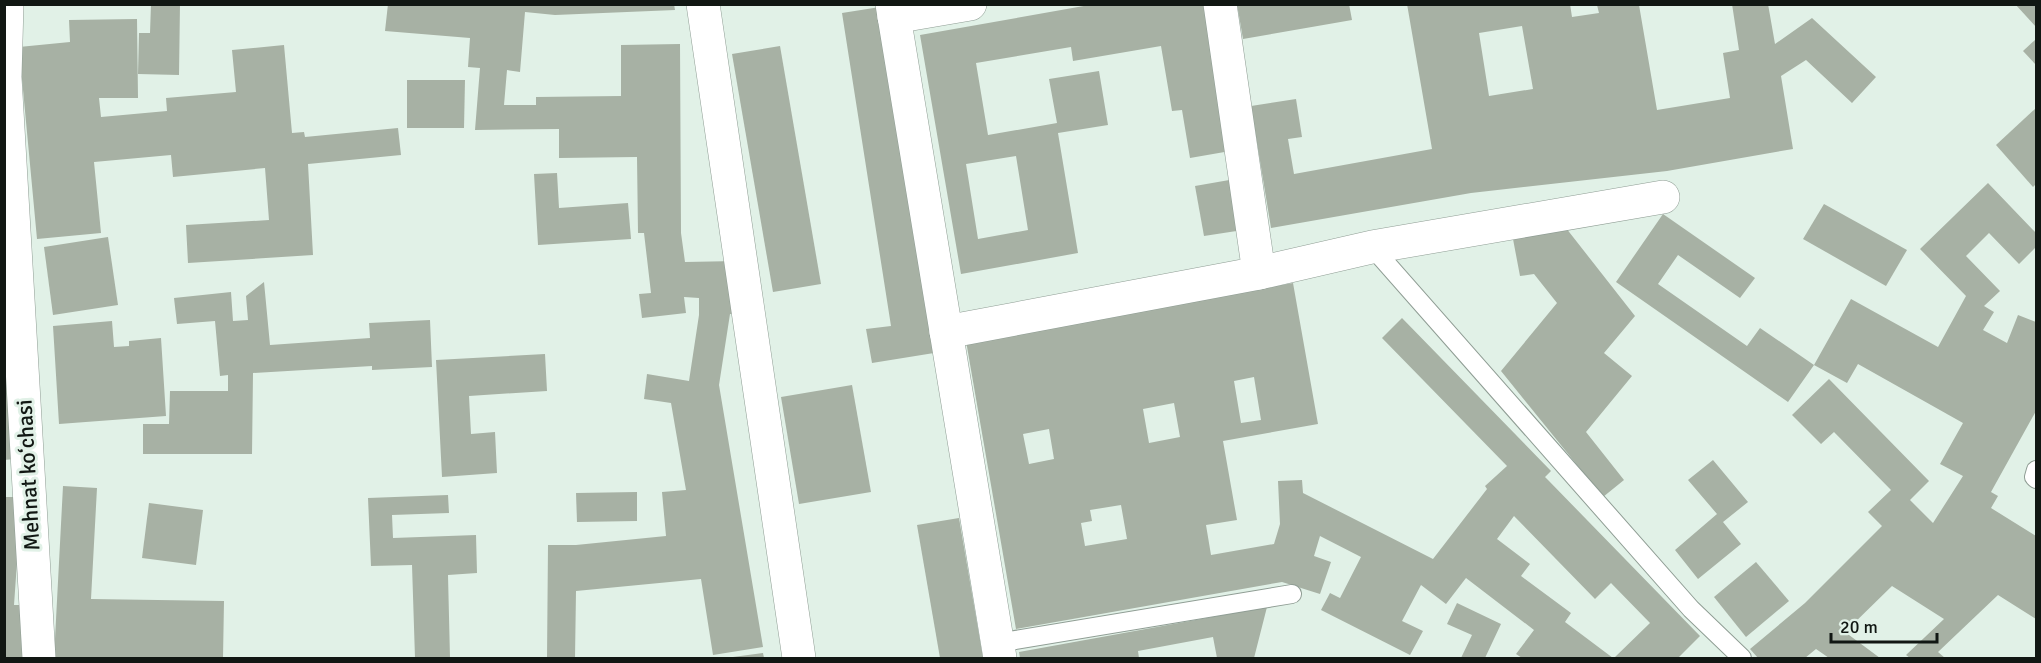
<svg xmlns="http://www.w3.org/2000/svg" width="2041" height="663" font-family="Signika,sans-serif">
<rect width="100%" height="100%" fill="#e1f1e7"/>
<!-- building -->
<g fill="#a7b1a4" fill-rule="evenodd">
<path d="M151,4H180L179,75L138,74L139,33H150Z"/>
<path d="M388,4H674L675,10L555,15L525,12L520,72L507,70L504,105H536V97L621,96V45L680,44L681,233L685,262L737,261V314H730L719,385L763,647L713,655L701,579L576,591L575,658H547L548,545H576L666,536L662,492L686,490L671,403L644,399L647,374L689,381L699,315V298L684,297L686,313L642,318L639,294L651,293L644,233H638L637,157L559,158V129L475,130L480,68L468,67L470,38L385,31Z"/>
<path d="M1095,4H1211L1236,150L1190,158L1182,110L1172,111L1161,46L1073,61L1071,47L976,63L988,135L1057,123L1049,79L1099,71L1108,125L1058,133L1078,253L961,274L920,35ZM1016,156L1028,230L978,239L966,164Z"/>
<path d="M1237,4H1349L1352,20L1243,39Z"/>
<path d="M1407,4H1570L1572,17L1599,13L1597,5H1639L1657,110L1730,98L1723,53L1739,50L1732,4H1768L1775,44L1812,18L1876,77L1852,103L1806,60L1781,76L1793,149L1667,171L1471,193L1271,228L1251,106L1296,99L1302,137L1288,139L1294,174L1432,149ZM1522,26L1533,89L1489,96L1479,33Z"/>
<path d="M2015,4H2036V27Z"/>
<path d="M880,7L934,353L872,363L866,329L891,326L842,13Z"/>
<path d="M137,19L138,98H99L101,117L167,111L166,98L236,92L232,50L284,45L292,133L304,132L305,137L398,128L401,155L308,164L313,255L188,263L186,225L269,220L265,168L173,177L171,155L94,162L101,233L37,239L19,47L70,42L69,20Z"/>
<path d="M2036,39V65L2023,51Z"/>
<path d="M780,46L821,284L773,292L732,54Z"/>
<path d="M407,80H465L464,128H407Z"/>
<path d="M2036,108V184L2033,187L1996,145Z"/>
<path d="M557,173L559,208L628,203L631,239L538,245L534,174Z"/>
<path d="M1235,179L1243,230L1204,236L1195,186Z"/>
<path d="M1988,183L2036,233V247L2019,264L1989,233L1966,256L2000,291L1984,306L1994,312L1983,330L2007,343L2018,315L2036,322V411L1991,492L1998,496L1991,508L2036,536V619L1998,595L1938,652L1945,658H1910L1906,655L1944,619L1892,586L1845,632L1880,658H1829L1816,649L1805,658H1758L1750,649L1805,603L1882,526L1868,512L1891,490L1834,432L1821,444L1792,415L1829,379L1929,481L1910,500L1933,523L1963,476L1940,464L1963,423L1858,364L1847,383L1814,365L1851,299L1938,347L1966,296L1920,249Z"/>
<path d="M1824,204L1907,250L1886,286L1803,239Z"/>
<path d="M1663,214L1755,278L1740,298L1678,255L1658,284L1747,346L1760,328L1814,365L1788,402L1616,282Z"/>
<path d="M1566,228L1635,316L1604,353L1632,376L1586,432L1624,480L1603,497L1501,371L1557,303L1534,274L1520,276L1513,239Z"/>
<path d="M108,237L118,305L53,315L44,247Z"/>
<path d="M4,247L15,459L4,460Z"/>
<path d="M264,282L270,345L370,338L369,323L430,320L432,367L372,370V366L253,373L252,454H143V424H169L170,391H228V375L220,376L215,321L177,324L174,298L231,292L233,321L248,320L246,296Z"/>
<path d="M1293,283L1318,424L1223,441L1237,520L1206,525L1211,555L1274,544L1280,524L1278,481L1302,480L1303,493L1433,559L1487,489L1485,486L1507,466L1382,338L1402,318L1551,471L1545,477L1549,481L1700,636L1678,658H1614L1650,623L1611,583L1595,599L1514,516L1497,539L1530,564L1521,576L1571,613L1565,622L1613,658H1522L1516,654L1534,630L1466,578L1446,604L1421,585L1402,621L1423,631L1410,655L1321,610L1330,593L1340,598L1361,557L1320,536L1314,556L1331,562L1320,594L1282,582L1016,629L966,341ZM1254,377L1261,420L1241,423L1234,381ZM1174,403L1180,437L1149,443L1143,409ZM1049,429L1054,459L1029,464L1023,434ZM1121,505L1127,539L1085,546L1081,523L1092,521L1090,510Z"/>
<path d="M112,321L114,347L129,346V341L161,338L166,416L59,424L53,326Z"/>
<path d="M545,354L547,391L469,396L471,434L495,432L497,473L442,477L436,360Z"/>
<path d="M852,385L871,492L799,504L781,397Z"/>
<path d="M1713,460L1748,502L1723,522L1741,544L1698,579L1675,550L1717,514L1688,480Z"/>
<path d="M63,486L97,488L91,599L224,601L223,658H54Z"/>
<path d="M637,492V521L577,522L576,493Z"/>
<path d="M448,495L449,513L392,515L393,538L476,535L477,573L448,575L450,658H415L412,565L371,566L368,498Z"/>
<path d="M4,497H19V534L14,605H25L22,658H4Z"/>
<path d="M149,503L203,510L196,565L142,558Z"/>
<path d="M959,518L983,658H940L917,525Z"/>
<path d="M1756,562L1789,601L1746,637L1714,597Z"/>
<path d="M1457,603L1501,624L1485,658H1461L1472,635L1447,624Z"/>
<path d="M1267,607L1254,658H1217L1213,637L1138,651L1139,658H1020L1019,652Z"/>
<path d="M763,653L764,658H733V657Z"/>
</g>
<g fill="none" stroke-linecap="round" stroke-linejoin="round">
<!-- service casing -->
<g stroke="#8f9d94" stroke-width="20">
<g id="service">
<path d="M1372,247L1691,609L1742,658"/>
<path d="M2036,470L2034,477L2036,479"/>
<path d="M997,643L1292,594"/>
</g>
</g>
<!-- minor casing -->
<g stroke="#8f9d94" stroke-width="34">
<g id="minor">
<path d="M7,4L5,77L39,658"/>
<path d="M703,4L799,658"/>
<path d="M892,4L1000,658"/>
<path d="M894,17L970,4"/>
<path d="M1259,273L1372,247L1663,197"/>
<path d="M946,332L1259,273L1220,4"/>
</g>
</g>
<!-- service -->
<use href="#service" stroke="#fff" stroke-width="18"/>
<!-- minor -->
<use href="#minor" stroke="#fff" stroke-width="33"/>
</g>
<g text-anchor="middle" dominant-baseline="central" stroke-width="6" stroke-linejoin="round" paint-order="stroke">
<!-- street labels -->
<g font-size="22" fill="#111713" stroke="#e1f1e7">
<text transform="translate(28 475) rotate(-93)">Mehnat koʻchasi</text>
</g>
</g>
<!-- border -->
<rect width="2041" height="663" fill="none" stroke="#111713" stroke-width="12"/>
<!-- scale -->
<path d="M1831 633v9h106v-9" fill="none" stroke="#111713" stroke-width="3"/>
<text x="1840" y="633" font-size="18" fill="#111713" stroke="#e1f1e7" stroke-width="4.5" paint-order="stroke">20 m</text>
</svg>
